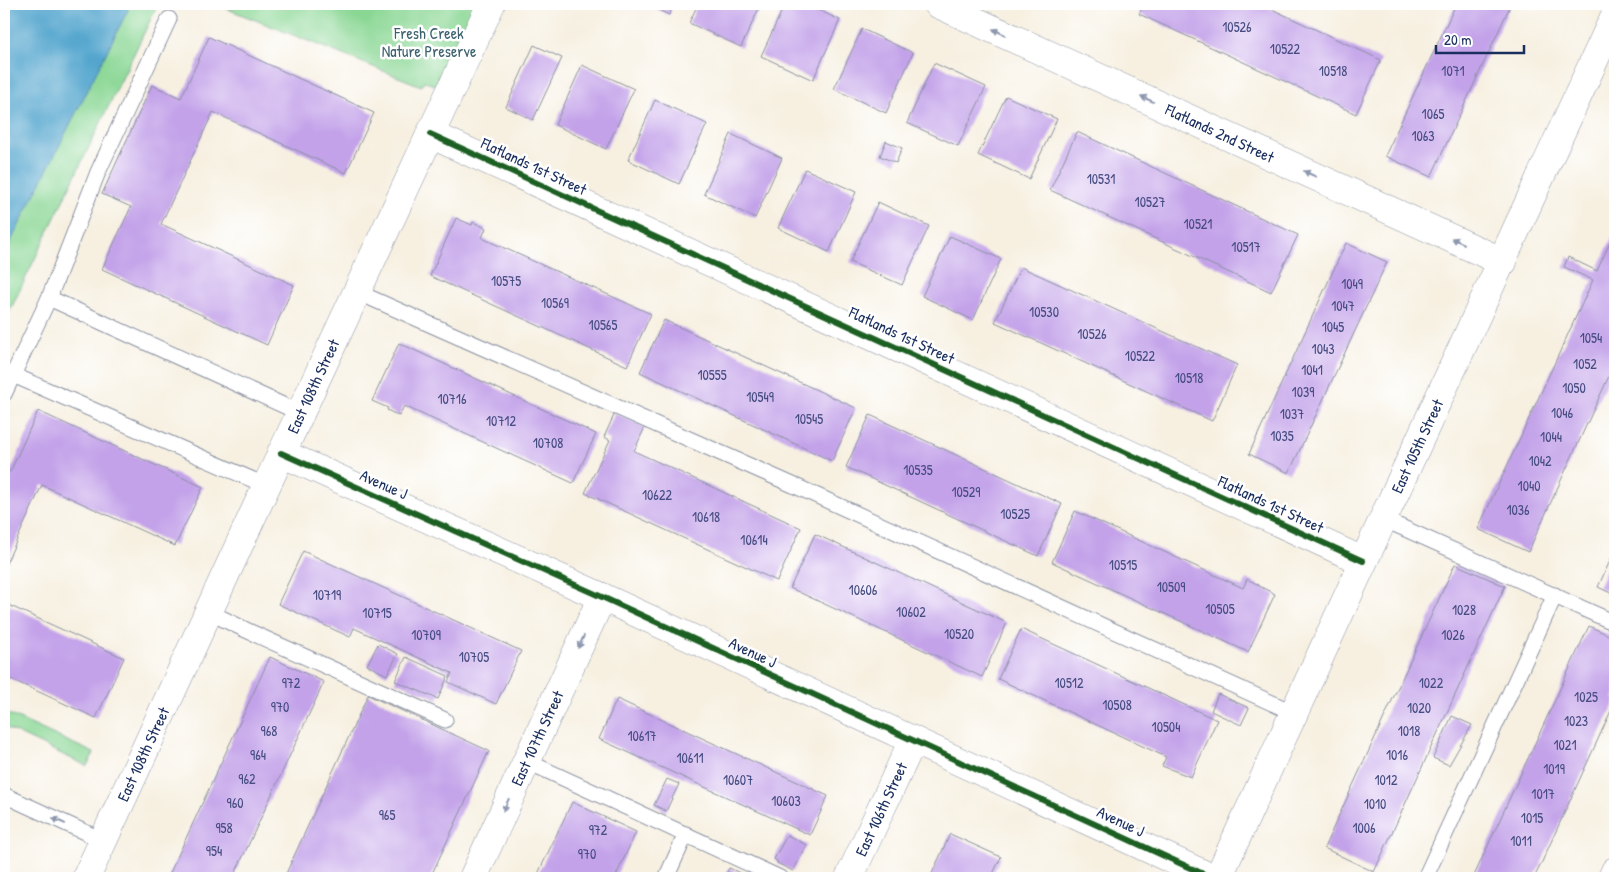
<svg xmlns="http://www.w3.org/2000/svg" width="1619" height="882" font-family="'Patrick Hand',sans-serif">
<rect width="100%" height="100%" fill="#fff"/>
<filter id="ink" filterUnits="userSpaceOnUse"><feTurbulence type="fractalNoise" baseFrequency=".02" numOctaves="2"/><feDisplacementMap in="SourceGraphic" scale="10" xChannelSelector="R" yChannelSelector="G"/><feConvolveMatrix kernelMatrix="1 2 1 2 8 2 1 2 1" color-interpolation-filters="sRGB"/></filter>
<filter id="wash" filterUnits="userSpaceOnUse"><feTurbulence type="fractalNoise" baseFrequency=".0096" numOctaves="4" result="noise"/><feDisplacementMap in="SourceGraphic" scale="20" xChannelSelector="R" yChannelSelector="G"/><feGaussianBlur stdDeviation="1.12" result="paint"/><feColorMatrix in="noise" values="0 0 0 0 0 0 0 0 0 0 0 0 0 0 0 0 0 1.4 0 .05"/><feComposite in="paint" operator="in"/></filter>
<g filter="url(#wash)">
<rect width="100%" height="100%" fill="#f7f0e1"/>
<!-- green -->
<g fill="#8ad794" stroke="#528379">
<path d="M80,4H158L4,323V154Z"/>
<path d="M215,4H490L450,91L424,81L421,86Z"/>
<path d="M4,712L94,753L87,766L4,727Z"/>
</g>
<!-- water -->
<path fill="#53a5ce" stroke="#376a96" d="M4,4H131L4,255Z"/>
<g id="blocks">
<!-- building -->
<g fill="#c3a2e9">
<path d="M646,4H674L669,15Z"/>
<path d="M698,4H761L741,47L689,23Z"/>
<path d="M785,4H805L840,20L813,80L761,56Z"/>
<path d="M1144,4H1261L1381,60L1356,114L1139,14Z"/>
<path d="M1456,4H1511L1431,177L1385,156Z"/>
<path d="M862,29L913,53L886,113L834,89Z"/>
<path d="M209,37L374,113L346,173L213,112L161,224L294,285L267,345L102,269L131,207L102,194L152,85L181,98Z"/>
<path d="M534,45L562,58L533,120L506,107Z"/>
<path d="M934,63L986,87L958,146L907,123Z"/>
<path d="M582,65L634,89L606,149L555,125Z"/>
<path d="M1006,96L1057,119L1029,179L978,155Z"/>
<path d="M655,100L707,124L679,184L628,160Z"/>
<path d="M1077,132L1298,235L1271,292L1050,190Z"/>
<path d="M731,134L782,158L755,218L704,194Z"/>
<path d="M886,141L902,148L896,163L880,156Z"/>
<path d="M805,169L856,192L829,252L778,228Z"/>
<path d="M878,202L929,226L902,285L850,262Z"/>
<path d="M456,218L472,225L473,222L486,228L482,238L651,314L627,366L430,276Z"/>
<path d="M1615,231V363L1528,552L1478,529L1593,280L1564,267L1568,257L1597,271Z"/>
<path d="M950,236L1001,259L973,320L922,296Z"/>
<path d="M1346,243L1387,262L1289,473L1249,454Z"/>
<path d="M1021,267L1237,365L1212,421L995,322Z"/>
<path d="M664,320L856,408L832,461L640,372Z"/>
<path d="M399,343L596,434L573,483L404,406L399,416L387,410L388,408L372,401Z"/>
<path d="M38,411L203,487L175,546L42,485L4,568V469L10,472Z"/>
<path d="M615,413L645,427L634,451L801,528L777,581L585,493L610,440L604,437Z"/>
<path d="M870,415L1062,504L1038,556L846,467Z"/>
<path d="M1075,511L1243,588L1247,579L1259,585V586L1275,594L1248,652L1052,562Z"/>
<path d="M815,534L1007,623L982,677L790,588Z"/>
<path d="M1615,550V595L1598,587Z"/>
<path d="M303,551L521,651L496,704L448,682L452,673L404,651L354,628L350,637L278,604Z"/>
<path d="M1455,564L1505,586L1374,872L1324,848Z"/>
<path d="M4,603L124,658L96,718L4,676Z"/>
<path d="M1589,626L1615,638V702L1541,864L1534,878H1473Z"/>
<path d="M1021,629L1217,720L1191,777L1162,766L1166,757L998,679Z"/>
<path d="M378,644L398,654L387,675L367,665Z"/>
<path d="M270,657L324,682L233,878H176L169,875Z"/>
<path d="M406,657L448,676L438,699L395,681Z"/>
<path d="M1218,694L1249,708L1241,725L1211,711Z"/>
<path d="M368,695L489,751L430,878H284Z"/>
<path d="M617,699L828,796L810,835L599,739Z"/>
<path d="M1452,716L1472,725L1449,765L1433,758Z"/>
<path d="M667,779L679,784L666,811L654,805Z"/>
<path d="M572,802L636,832L615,878H536Z"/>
<path d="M950,834L1001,857L991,878H930Z"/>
<path d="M787,835L807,845L793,871L777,863V861L774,859Z"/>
<path d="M729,868L751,878H724Z"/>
</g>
</g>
</g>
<g filter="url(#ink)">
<use href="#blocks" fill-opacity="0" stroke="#8990a0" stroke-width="1"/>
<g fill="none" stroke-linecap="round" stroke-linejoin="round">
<!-- service casing -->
<g stroke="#8990a0" stroke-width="17">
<g id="service">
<path d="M357,292L802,489L1294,713"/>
<path d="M49,298L98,172L169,19"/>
<path d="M4,394L13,375"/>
<path d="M267,486L13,375L49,298L300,413"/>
<path d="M1383,519L1615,623"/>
<path d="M209,612L246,630L445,720"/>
<path d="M526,761L780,878"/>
<path d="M4,795L104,841"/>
<path d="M666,878L686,834"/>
<path d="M1425,878L1555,595"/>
</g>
</g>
<!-- minor casing -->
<g stroke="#8990a0" stroke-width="29">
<g id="minor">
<path d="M938,4L1503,262"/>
<path d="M430,134L1363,561"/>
<path d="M281,453L602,597L1212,878"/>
<path d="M473,878L602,597"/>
<path d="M849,878L913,740"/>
<path d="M1218,878L1615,15"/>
<path d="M1612,878L1615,871"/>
</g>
</g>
<!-- tertiary casing -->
<g stroke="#8990a0" stroke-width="29">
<path id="tertiary" d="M86,878L258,504L491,4"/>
</g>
<!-- service -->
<use href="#service" stroke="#fff" stroke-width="15"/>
<!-- minor -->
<use href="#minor" stroke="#fff" stroke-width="28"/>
<!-- tertiary -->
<use href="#tertiary" stroke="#fff" stroke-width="28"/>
<!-- cycleway casing -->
<g stroke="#fff" stroke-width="9">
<g id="cycleway">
<path d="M430,134L1363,561"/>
<path d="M281,453L602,597L1212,878"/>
</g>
</g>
<!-- cycleway -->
<use href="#cycleway" stroke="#1b5e20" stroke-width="6"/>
</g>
<!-- one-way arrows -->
<defs><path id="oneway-solid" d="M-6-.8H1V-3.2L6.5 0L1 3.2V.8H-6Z" transform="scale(1.25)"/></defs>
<g fill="#8d97ae">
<use href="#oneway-solid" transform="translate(999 32) rotate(-155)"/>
<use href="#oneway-solid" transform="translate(1147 99) rotate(-155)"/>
<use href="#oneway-solid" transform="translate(1310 174) rotate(-155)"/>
<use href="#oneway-solid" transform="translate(1458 241) rotate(-155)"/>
<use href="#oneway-solid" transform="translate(581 642) rotate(115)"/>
<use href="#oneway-solid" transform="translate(506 805) rotate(114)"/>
<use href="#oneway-solid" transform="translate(59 821) rotate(-155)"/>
</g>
</g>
<g text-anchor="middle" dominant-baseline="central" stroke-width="5" stroke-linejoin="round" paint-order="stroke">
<!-- number labels -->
<g font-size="14" fill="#454c81">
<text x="1237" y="26">10526</text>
<text x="1285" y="48">10522</text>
<text x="1333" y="70">10518</text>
<text x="1453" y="70">1071</text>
<text x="1433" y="113">1065</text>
<text x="1423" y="135">1063</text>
<text x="1101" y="178">10531</text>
<text x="1150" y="201">10527</text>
<text x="1198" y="223">10521</text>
<text x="1246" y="246">10517</text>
<text x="506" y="280">10575</text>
<text x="1352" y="283">1049</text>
<text x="555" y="302">10569</text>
<text x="1343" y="305">1047</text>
<text x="1044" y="311">10530</text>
<text x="603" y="324">10565</text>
<text x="1333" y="326">1045</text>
<text x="1092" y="333">10526</text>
<text x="1591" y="337">1054</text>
<text x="1323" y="348">1043</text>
<text x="1140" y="355">10522</text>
<text x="1585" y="363">1052</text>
<text x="1312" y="369">1041</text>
<text x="712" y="374">10555</text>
<text x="1189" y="377">10518</text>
<text x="1574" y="387">1050</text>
<text x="1303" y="391">1039</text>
<text x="760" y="396">10549</text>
<text x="452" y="398">10716</text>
<text x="1562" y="412">1046</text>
<text x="1292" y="413">1037</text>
<text x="809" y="418">10545</text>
<text x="501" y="420">10712</text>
<text x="1282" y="435">1035</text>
<text x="1551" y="436">1044</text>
<text x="548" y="442">10708</text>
<text x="1540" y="460">1042</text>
<text x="918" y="469">10535</text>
<text x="1529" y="485">1040</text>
<text x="966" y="491">10529</text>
<text x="657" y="494">10622</text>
<text x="1518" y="509">1036</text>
<text x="1015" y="513">10525</text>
<text x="706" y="516">10618</text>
<text x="754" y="539">10614</text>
<text x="1123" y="564">10515</text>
<text x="1171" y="586">10509</text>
<text x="863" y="589">10606</text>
<text x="327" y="594">10719</text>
<text x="1220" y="608">10505</text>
<text x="1464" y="609">1028</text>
<text x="911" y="611">10602</text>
<text x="377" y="612">10715</text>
<text x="959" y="633">10520</text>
<text x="426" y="634">10709</text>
<text x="1453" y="634">1026</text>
<text x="474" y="656">10705</text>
<text x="291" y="682">972</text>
<text x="1069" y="682">10512</text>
<text x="1431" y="682">1022</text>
<text x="1586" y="696">1025</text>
<text x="1117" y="704">10508</text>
<text x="280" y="706">970</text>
<text x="1419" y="707">1020</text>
<text x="1576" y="720">1023</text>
<text x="1166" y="726">10504</text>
<text x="269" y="730">968</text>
<text x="1409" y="730">1018</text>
<text x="642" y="735">10617</text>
<text x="1565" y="744">1021</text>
<text x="258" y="754">964</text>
<text x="1397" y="754">1016</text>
<text x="690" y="757">10611</text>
<text x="1554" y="768">1019</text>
<text x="247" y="778">962</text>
<text x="738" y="779">10607</text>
<text x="1386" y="779">1012</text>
<text x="1543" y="793">1017</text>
<text x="786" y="800">10603</text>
<text x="235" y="802">960</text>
<text x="1375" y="803">1010</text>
<text x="387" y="814">965</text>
<text x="1532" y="817">1015</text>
<text x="224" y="827">958</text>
<text x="1364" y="827">1006</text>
<text x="598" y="829">972</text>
<text x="1521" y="840">1011</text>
<text x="214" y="850">954</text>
<text x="587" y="853">970</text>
</g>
<!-- park labels -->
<g font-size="16" fill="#3c616e" stroke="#fff">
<text x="429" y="33">Fresh Creek<tspan x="429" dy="18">Nature Preserve</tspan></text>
</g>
<!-- street labels -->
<g font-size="16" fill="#1b2f5e" stroke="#fff">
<text transform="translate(1220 133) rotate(25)">Flatlands 2nd Street</text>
<text transform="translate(534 166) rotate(25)">Flatlands 1st Street</text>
<text transform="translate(902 335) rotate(25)">Flatlands 1st Street</text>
<text transform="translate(313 386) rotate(-65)">East 108th Street</text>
<text transform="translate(1417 446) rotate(-65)">East 105th Street</text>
<text transform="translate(384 484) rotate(24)">Avenue J</text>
<text transform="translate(1271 504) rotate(25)">Flatlands 1st Street</text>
<text transform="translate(753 652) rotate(25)">Avenue J</text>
<text transform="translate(537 738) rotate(-65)">East 107th Street</text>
<text transform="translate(143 754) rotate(-65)">East 108th Street</text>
<text transform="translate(881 809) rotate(-65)">East 106th Street</text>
<text transform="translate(1121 821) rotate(25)">Avenue J</text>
</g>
</g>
<!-- margin -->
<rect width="1619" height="882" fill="none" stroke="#fff" stroke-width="20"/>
<!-- scale -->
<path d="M1436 45v8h88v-8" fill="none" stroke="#1b2f5e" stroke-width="2.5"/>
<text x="1444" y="45" font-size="15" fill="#1b2f5e" stroke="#ffffff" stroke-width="4" paint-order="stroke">20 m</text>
</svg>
